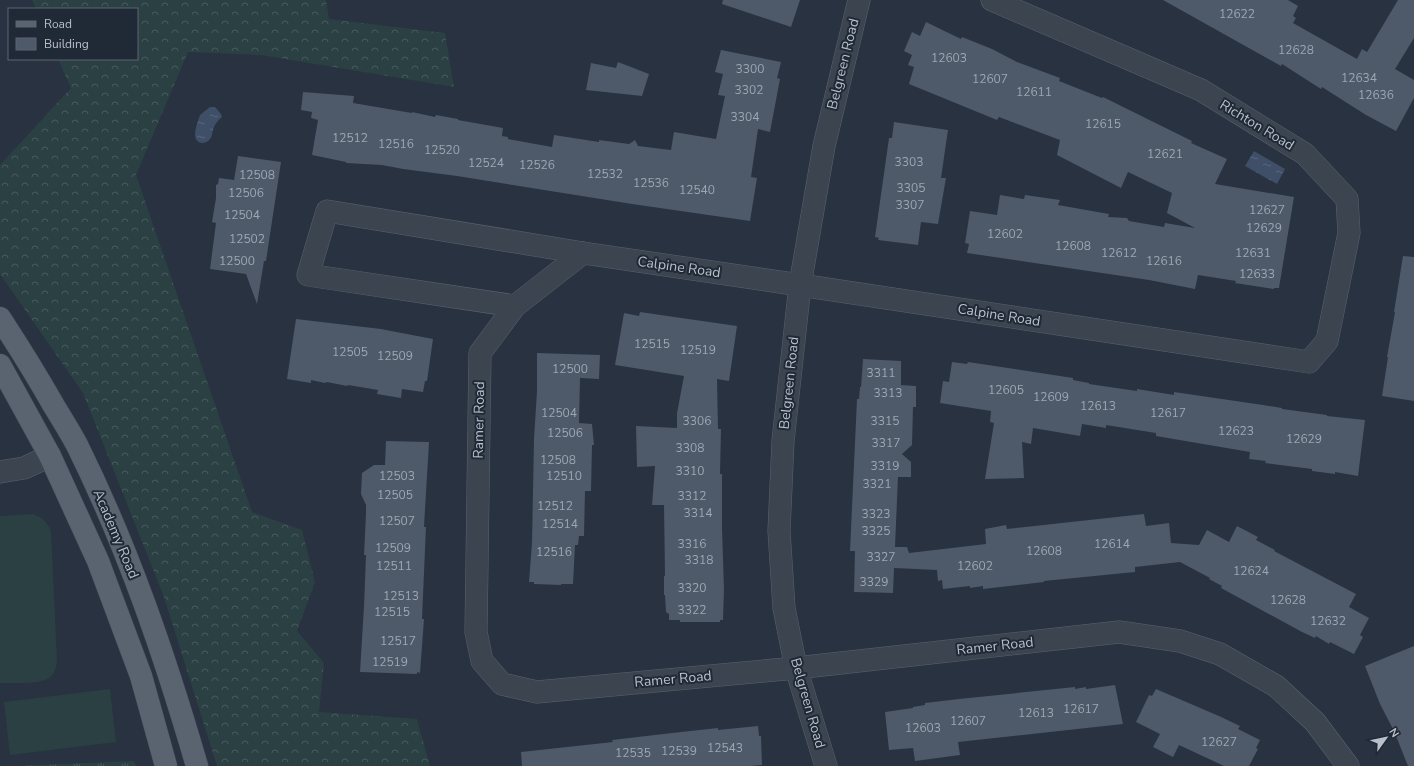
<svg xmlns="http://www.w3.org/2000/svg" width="1414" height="766" font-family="'Nunito Sans',sans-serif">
<defs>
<pattern id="forest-crowns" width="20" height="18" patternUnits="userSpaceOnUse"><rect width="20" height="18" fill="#2b4042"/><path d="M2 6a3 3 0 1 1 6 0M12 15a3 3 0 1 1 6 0" fill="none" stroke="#485a5c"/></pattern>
<pattern id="park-tufts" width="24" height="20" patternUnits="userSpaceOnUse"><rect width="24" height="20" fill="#2b4042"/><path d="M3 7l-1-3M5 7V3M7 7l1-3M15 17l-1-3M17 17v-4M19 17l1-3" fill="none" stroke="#485a5c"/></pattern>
<pattern id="water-ripples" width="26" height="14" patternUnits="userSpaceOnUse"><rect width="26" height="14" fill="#3f4f68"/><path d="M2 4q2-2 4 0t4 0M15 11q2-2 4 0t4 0" fill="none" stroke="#59677c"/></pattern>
</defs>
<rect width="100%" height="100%" fill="#283240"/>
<!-- grass -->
<g fill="#2b4042">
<path d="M33,514C42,517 47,522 51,531L57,661C55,681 43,682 26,683C17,683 9,683 0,683V516Z"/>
<path d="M110,689L116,742L10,755L4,702Z"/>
</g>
<!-- forest -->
<path fill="url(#forest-crowns)" d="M32,0H326L329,19L445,33L454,87L261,55L188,52L136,175L252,512L302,530L315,582L297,631L324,663L319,712L417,719L430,766H217L164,597L83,393L0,274V165L71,88L58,59H137V9H36Z"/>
<!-- park -->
<path fill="url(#park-tufts)" d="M134,761L136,766H15Z"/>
<!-- water -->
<g fill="url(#water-ripples)">
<path d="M210,107H215L221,114L222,117C217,121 214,125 213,130C212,133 212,137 210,139C208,142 204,143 202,143C189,141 198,122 200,115Z"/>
<path d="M1254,151L1285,169L1277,184L1245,166Z"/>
</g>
<!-- building -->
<g fill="#4e5969">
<path d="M723,0H800L791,27L722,4Z"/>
<path d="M1163,0H1288L1298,6L1293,16L1296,18L1293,23L1357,59L1362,49L1367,52L1398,0H1414V38L1395,69L1414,80V98L1396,131L1366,115L1322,87L1321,89L1282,64L1281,66Z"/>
<path d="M926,22L961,39L962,37L992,49L1017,62L1060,78L1059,81L1102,98L1103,97L1192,141L1191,143L1227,159L1215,184L1294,197L1279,288H1274V289L1235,283L1236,281L1198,275L1195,289L1149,280L967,253L969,244L965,243L970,211L997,215L1000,195L1024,199L1025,195L1060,200L1058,205L1109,214L1108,217L1127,218L1129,221L1164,227L1165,223L1195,228L1167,213L1172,193L1128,172L1121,188L1057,155L1060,140L999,117L997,120L909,84L914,67L908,65L912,55L904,51L912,32L920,36Z"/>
<path d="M721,50L781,62L777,78L780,79L770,132L758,129L751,177L757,178L750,221L632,204L457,176L403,169L382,165L346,163V162L312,155L318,120L311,118L312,112L301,110L303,92L354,96L353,103L412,113V112L435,117L436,115L458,119V120L503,128L502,136L508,137V139L552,147L554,135L599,142V140L629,144L635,140L638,146L671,150L674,132L716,139L725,96L718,95L723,74L715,72Z"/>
<path d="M618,62L649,74L642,96L586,90L591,63L616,68Z"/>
<path d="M894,122L948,130L941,178H946L938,224L921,222L918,245L878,240L879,238L875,237L889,138H892Z"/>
<path d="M238,156L281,162L266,261H264L257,304L246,274L210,269L216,223L212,222L216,198V185L218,184L219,178L234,180Z"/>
<path d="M1403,256L1414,257V401L1382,396L1388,357H1387L1395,312H1394Z"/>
<path d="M640,312L737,326L729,381L717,379L718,429H721L720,474H722V528L724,589L723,620H720V622H680V620H669V614L666,612L665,595H664V576H665L664,505H652L655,466L637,467L636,426L677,428V413L684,376L615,365L624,313L639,316Z"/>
<path d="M296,319L381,329L433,339L427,381H425L423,392L402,389L401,398L377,394L378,390L348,385L347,386L327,382L325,383L311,380V383L287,379Z"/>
<path d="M537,353L600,355L599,379L580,378L579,423L592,424L594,445H592L591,491H585L584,536H579L578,545H575L573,584H561V585L534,584V582H529L532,543L534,439L537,391Z"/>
<path d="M863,359L901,361V385L916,386V407H913L912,445L902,454L911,462V477H898L895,547H907L909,553L986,544L985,529L1006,525L1007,529L1144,514L1146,526L1169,523L1171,543L1199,545L1207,530L1229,542L1237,526L1258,537L1256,540L1275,550L1274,551L1356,594L1349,607L1369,618L1360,635L1363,637L1354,654L1330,642L1329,644L1316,636L1315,638L1302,632L1221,588L1222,586L1209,579L1210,578L1180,562L1135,567V572L1044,581V582L983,589V586L970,588V586L943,589L942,580L938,581L937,570L894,568L893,593L854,592L855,551H850L857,399H859L860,387H861Z"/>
<path d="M952,362L967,364L968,362L1021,370L1073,378V380L1089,383V384L1137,391V389L1174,395V392L1263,405L1282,408V409L1327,415V416L1365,420L1358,476L1335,472V474L1312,471V469L1265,463L1266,461L1249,459L1250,452L1156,436V433L1106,425V428L1082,424L1080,436L1033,428L1031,444L1022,442L1024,478L985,479L994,423L990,422L991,411L940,403L943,381L949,382Z"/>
<path d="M386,441L429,442L424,527H426L422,619H424L420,673L417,672V674L360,672L364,606L366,555H364L366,513V505L361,494L362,473L374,465H385Z"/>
<path d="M1414,646V766H1408L1394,731L1380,704L1365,666Z"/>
<path d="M1115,685L1123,724L958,742L960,755L915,761L913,748L889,750L885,712L913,708V707L925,705V703L959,699L1075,687V689L1086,687V689Z"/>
<path d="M1156,689L1219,716L1240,726L1238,729L1260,740L1256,748L1258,749L1249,766H1224L1179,745L1173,757L1153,747L1160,734L1136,722L1149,695L1152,696Z"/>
<path d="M758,726L759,736H761L762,765L751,766H522L521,752L613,742L612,740L672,733L718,728V730Z"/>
</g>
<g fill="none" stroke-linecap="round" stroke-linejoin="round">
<!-- minor casing -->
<g stroke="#5a626e" stroke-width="23">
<g id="minor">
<path d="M583,253L515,306L480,353L476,632L482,661L502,684L537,692L796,668L1119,632L1180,641L1220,654L1276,686L1315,722L1348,766"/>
<path d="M515,306L308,275L327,211L583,253L800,285L1309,362L1327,341L1349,233L1347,199L1305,154L1201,90L992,0"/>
<path d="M0,472L24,468L50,456"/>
<path d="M826,766L796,668L784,608L779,531L783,441L800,285L824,146L859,0"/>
</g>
</g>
<!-- major casing -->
<g stroke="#464d5a" stroke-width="23">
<g id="major">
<path d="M0,318C19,347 37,376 54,406C62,419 70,432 77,445C128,548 165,656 197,766"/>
<path d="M0,365L50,456L98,561L141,676L166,766"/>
</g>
</g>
<!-- minor -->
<use href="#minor" stroke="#3c4450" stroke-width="22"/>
<!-- major -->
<use href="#major" stroke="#5a6370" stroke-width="22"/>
</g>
<g text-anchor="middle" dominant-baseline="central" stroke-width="4" stroke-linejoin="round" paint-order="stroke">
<!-- number labels -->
<g font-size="12" fill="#9ea6b2">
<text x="1237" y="14">12622</text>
<text x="1296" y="50">12628</text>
<text x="949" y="58">12603</text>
<text x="750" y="69">3300</text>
<text x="1359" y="78">12634</text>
<text x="990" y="79">12607</text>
<text x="749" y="90">3302</text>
<text x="1034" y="92">12611</text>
<text x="1376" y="95">12636</text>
<text x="745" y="117">3304</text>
<text x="1103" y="124">12615</text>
<text x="350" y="138">12512</text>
<text x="396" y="144">12516</text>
<text x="442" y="150">12520</text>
<text x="1165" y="154">12621</text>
<text x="909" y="162">3303</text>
<text x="486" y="163">12524</text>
<text x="537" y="165">12526</text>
<text x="605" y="174">12532</text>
<text x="257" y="175">12508</text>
<text x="651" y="183">12536</text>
<text x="911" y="188">3305</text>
<text x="697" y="190">12540</text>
<text x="246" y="193">12506</text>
<text x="910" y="205">3307</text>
<text x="1267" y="210">12627</text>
<text x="242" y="215">12504</text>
<text x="1264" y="228">12629</text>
<text x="1005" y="234">12602</text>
<text x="247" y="239">12502</text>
<text x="1073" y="246">12608</text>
<text x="1119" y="253">12612</text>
<text x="1253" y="253">12631</text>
<text x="237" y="261">12500</text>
<text x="1164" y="261">12616</text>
<text x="1257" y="274">12633</text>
<text x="652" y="344">12515</text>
<text x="698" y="350">12519</text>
<text x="350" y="352">12505</text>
<text x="395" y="356">12509</text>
<text x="570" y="369">12500</text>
<text x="881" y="373">3311</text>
<text x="1006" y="390">12605</text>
<text x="888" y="393">3313</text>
<text x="1051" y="397">12609</text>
<text x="1098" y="406">12613</text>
<text x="559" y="413">12504</text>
<text x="1168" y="413">12617</text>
<text x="697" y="421">3306</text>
<text x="885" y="421">3315</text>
<text x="1236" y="431">12623</text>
<text x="565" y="433">12506</text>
<text x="1304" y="439">12629</text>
<text x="886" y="443">3317</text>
<text x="690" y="448">3308</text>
<text x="558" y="460">12508</text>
<text x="885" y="466">3319</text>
<text x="690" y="471">3310</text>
<text x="397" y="476">12503</text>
<text x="564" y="476">12510</text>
<text x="877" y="484">3321</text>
<text x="395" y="495">12505</text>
<text x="692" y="496">3312</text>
<text x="555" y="506">12512</text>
<text x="698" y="513">3314</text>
<text x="876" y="514">3323</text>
<text x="397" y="521">12507</text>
<text x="560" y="524">12514</text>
<text x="876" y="531">3325</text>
<text x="692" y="544">3316</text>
<text x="1112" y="544">12614</text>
<text x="393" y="548">12509</text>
<text x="1044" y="551">12608</text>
<text x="554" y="552">12516</text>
<text x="881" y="557">3327</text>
<text x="699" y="560">3318</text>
<text x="394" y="566">12511</text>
<text x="975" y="566">12602</text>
<text x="1251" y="571">12624</text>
<text x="874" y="582">3329</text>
<text x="692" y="588">3320</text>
<text x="401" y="596">12513</text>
<text x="1288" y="600">12628</text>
<text x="692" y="610">3322</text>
<text x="392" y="612">12515</text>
<text x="1328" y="621">12632</text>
<text x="398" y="641">12517</text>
<text x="390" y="662">12519</text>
<text x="1081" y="709">12617</text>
<text x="1036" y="713">12613</text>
<text x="968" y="721">12607</text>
<text x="923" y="728">12603</text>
<text x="1219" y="742">12627</text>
<text x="725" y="748">12543</text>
<text x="679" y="751">12539</text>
<text x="633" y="753">12535</text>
</g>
<!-- street labels -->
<g font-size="14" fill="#b9bfcb" stroke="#202936">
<text transform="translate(843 64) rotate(-76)">Belgreen Road</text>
<text transform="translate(1257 125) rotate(31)">Richton Road</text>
<text transform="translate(679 267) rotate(8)">Calpine Road</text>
<text transform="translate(999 315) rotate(9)">Calpine Road</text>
<text transform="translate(789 383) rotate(-84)">Belgreen Road</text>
<text transform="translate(479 420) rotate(-89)">Ramer Road</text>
<text transform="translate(116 534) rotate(67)">Academy Road</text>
<text transform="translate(995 646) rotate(-6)">Ramer Road</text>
<text transform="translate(673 679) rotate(-5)">Ramer Road</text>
<text transform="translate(808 703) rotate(74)">Belgreen Road</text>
</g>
</g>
<!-- legend -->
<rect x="8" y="8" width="130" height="52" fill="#202936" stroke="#5d6572"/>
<rect x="16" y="21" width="20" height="6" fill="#5a6370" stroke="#5d6572"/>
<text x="44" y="28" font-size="12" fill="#b9bfcb">Road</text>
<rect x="16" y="38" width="20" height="12" fill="#4e5969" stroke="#5d6572"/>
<text x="44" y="48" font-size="12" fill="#b9bfcb">Building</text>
<!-- north arrow -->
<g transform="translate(1386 738) rotate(57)" stroke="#202936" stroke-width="3" paint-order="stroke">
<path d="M0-3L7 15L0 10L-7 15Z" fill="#b9bfcb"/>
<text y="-6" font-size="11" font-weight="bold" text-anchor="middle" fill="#b9bfcb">N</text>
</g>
</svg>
